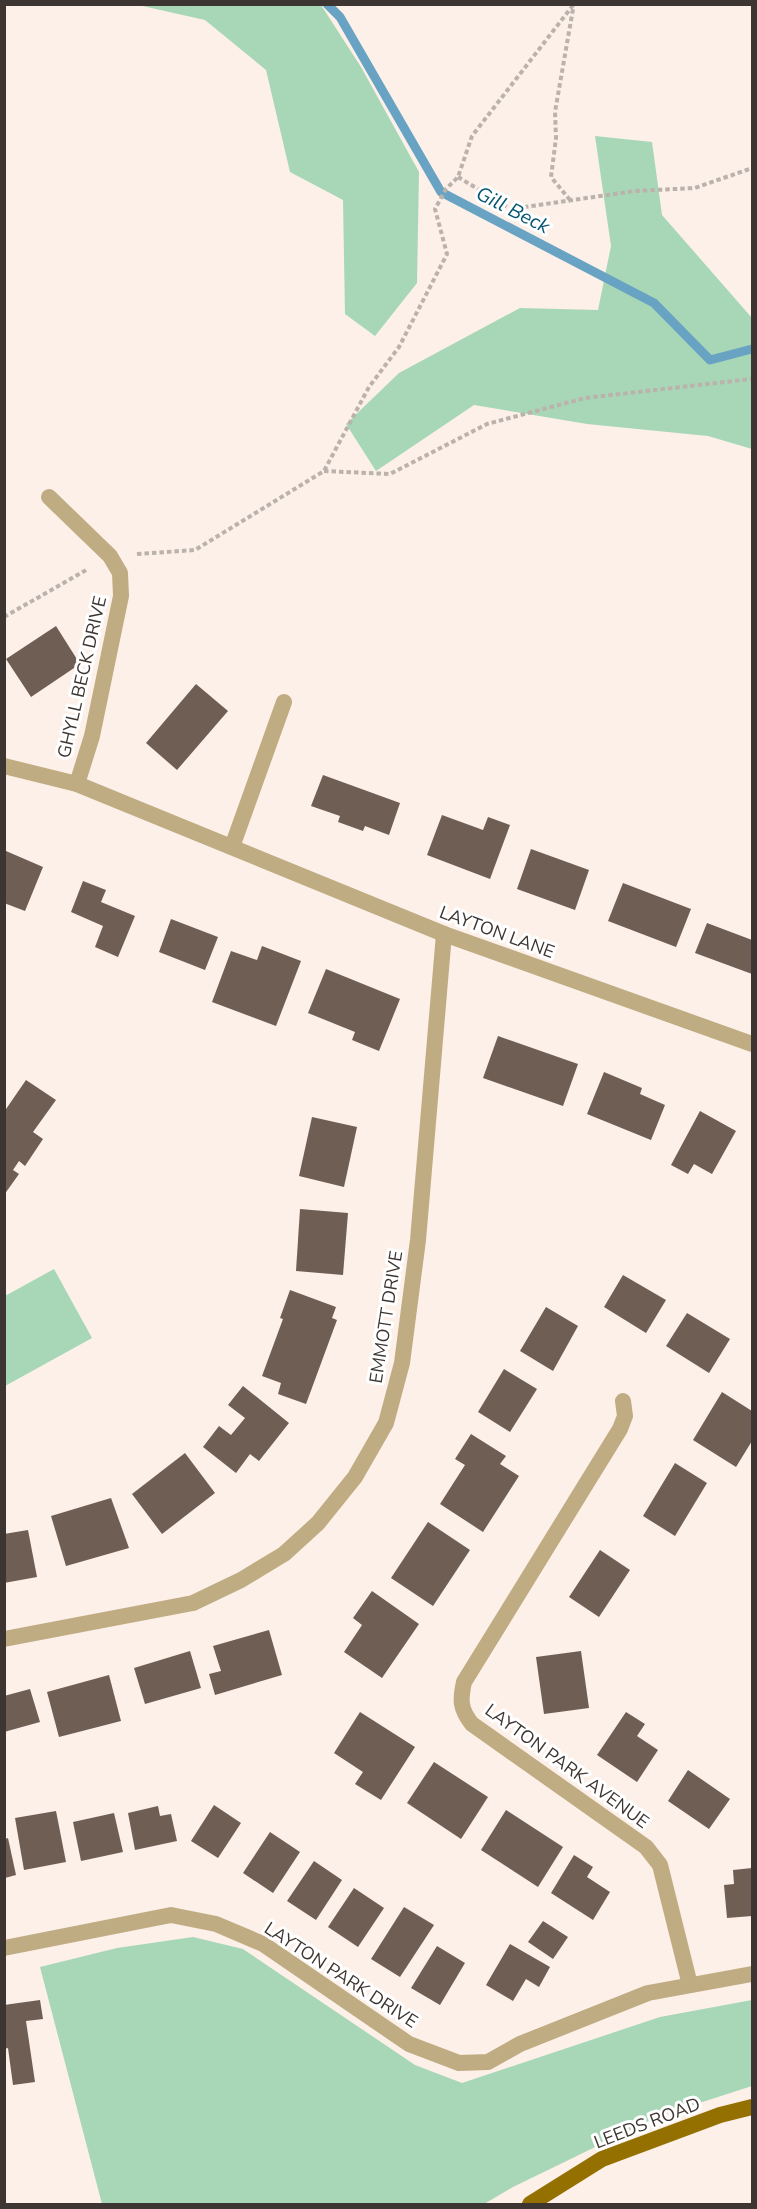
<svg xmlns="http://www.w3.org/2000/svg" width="757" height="2209" font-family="'Nunito Sans',sans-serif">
<rect width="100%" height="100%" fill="#fcf0e9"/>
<!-- green -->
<g fill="#a7d7b6">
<path d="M138,5H321L361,67L419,172L417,283L375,336L345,314L343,200L290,172L266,70L205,20Z"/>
<path d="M595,136L652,142L662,215L752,318V449L708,436L587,424L474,405L376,471L346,424L399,373L520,308L598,310L611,246Z"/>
<path d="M54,1269L92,1338L5,1386V1296Z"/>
<path d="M193,1937L243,1949L415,2065L462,2083L660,2017L752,2000V2086L659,2116L513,2187L484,2204H102L40,1967L117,1948Z"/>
</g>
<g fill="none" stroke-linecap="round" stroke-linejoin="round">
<!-- stream -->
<path stroke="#69a3c3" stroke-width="9" d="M327,4L340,17L441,192L654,303L710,360L752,349"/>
</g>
<!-- building -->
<g fill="#6f5e54">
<path d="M56,626L80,664L31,697L6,659Z"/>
<path d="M196,684L228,711L177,770L146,743Z"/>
<path d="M323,775L400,803L389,835L365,826L363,831L338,822L340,816L311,806Z"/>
<path d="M442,815L483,830L488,817L510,825L490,879L427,855Z"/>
<path d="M531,849L589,870L575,910L517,889Z"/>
<path d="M6,851L43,867L25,911L4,903Z"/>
<path d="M83,881L106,890L101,902L135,916L118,957L95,947L103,926L71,912Z"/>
<path d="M623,883L691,909L676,947L608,921Z"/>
<path d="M171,919L218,937L205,970L159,952Z"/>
<path d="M707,923L752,940V974L695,953Z"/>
<path d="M262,946L301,961L276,1026L212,1002L231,951L257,960Z"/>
<path d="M326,969L400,999L379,1051L352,1040L355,1032L308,1013Z"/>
<path d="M498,1036L578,1064L563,1106L483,1078Z"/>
<path d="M604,1072L642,1088L640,1094L665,1105L651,1140L587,1114Z"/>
<path d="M26,1080L56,1100L33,1132L43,1139L25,1166L19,1161L13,1170L19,1174L4,1195V1112Z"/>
<path d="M700,1111L736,1131L712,1174L694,1164L688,1174L671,1165Z"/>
<path d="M312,1117L357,1127L344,1187L299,1176Z"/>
<path d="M300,1209L348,1213L343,1275L296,1271Z"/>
<path d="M623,1275L666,1300L646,1333L604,1307Z"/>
<path d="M290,1290L336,1307L332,1318L337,1320L306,1404L278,1394L281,1383L262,1376L283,1319L280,1318Z"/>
<path d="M546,1307L578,1326L553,1371L520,1351Z"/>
<path d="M687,1313L730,1339L709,1373L666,1346Z"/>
<path d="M504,1369L537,1389L510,1432L478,1412Z"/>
<path d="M243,1386L289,1423L259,1461L250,1454L236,1473L203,1447L219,1426L231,1435L245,1418L228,1405Z"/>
<path d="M722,1392L752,1411V1441L736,1467L693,1440Z"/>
<path d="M471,1434L506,1456L500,1464L519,1476L483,1532L440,1504L465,1465L455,1459Z"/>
<path d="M185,1453L215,1493L162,1534L132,1494Z"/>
<path d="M675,1463L707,1483L675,1536L643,1516Z"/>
<path d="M111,1498L129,1548L66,1566L51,1516Z"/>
<path d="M428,1522L470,1550L433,1606L391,1578Z"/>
<path d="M28,1530L37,1577L4,1583V1534Z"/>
<path d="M600,1550L630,1570L599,1617L569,1597Z"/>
<path d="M372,1591L419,1624L382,1678L344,1652L362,1625L353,1618Z"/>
<path d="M269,1630L282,1675L215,1695L209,1674L221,1671L213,1646Z"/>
<path d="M190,1651L201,1688L145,1704L134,1668Z"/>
<path d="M581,1651L589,1708L544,1714L536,1657Z"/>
<path d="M109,1675L121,1721L59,1737L47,1692Z"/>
<path d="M30,1689L40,1722L4,1732V1696Z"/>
<path d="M360,1712L415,1747L381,1800L355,1784L363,1772L334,1753Z"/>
<path d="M626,1712L645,1724L637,1736L658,1750L637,1782L597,1755Z"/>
<path d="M434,1762L488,1797L461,1839L407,1803Z"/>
<path d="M688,1770L730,1799L709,1829L668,1801Z"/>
<path d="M214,1805L241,1823L218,1858L191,1841Z"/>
<path d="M158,1806L160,1816L171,1814L177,1841L135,1850L128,1813Z"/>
<path d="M506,1810L563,1847L538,1887L481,1850Z"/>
<path d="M56,1811L66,1862L24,1870L15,1818Z"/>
<path d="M114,1813L123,1852L81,1861L73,1822Z"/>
<path d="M270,1832L300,1852L273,1893L243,1873Z"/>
<path d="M8,1838L16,1875L5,1878V1839Z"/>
<path d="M574,1855L593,1867L587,1877L610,1892L593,1920L551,1893Z"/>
<path d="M314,1861L342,1880L316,1920L287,1901Z"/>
<path d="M752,1868V1916L727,1918L724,1885L734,1884L733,1870Z"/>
<path d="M354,1888L384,1908L358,1947L328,1927Z"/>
<path d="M404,1907L434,1925L400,1977L371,1959Z"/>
<path d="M543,1921L568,1937L553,1959L528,1942Z"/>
<path d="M510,1944L550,1967L539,1987L526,1979L513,2001L486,1985Z"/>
<path d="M437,1946L465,1963L440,2005L411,1988Z"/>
<path d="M40,2000L43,2019L26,2021L35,2082L13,2085L8,2048L4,2049V2005Z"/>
</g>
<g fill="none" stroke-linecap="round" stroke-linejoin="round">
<!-- path -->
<g stroke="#bcb2ac" stroke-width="4" stroke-dasharray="4.5 3" stroke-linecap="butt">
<path d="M458,177L511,209L635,191L695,188L752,168"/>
<path d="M570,200L551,177L556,138L555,112L573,9"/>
<path d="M324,471L390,474L487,424L585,398L751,379"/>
<path d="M137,554L195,550L324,471L369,387L399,347L447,254L435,209L446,189L458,177L472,136L574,4"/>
<path d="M4,617L88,569"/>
</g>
<!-- minor -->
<g stroke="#c0ac82" stroke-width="16">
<path d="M49,497L110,556L120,573L121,596L92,736L77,784"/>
<path d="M4,766L77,784L444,934L752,1044"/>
<path d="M232,847L284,702"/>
<path d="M623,1401L625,1416L620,1429L464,1682C460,1700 460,1709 472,1724L646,1847L660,1865L690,1985"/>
<path d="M4,1639L193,1603L241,1580L284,1554L318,1523L355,1477L386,1423L402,1363L418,1240L444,934"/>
<path d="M4,1948L171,1915L216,1924L263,1944L409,2044L459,2063L488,2062L520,2044L648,1993L752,1974"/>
</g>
<!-- primary -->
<path stroke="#947000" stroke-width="16" d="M530,2204L602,2159L720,2115L752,2107"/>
</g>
<g text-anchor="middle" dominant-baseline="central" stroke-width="6" stroke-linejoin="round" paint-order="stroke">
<!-- street labels -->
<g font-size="18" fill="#3d3531" stroke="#fff">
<text transform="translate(82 677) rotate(-77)">GHYLL BECK DRIVE</text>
<text transform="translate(497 932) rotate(20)">LAYTON LANE</text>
<text transform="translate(386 1317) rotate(-81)">EMMOTT DRIVE</text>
<text transform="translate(567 1766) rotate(36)">LAYTON PARK AVENUE</text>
<text transform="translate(341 1975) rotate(33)">LAYTON PARK DRIVE</text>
<text transform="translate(647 2123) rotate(-21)">LEEDS ROAD</text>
</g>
<!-- water labels -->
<g font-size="20" font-style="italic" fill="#075575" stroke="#fff">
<text transform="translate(513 210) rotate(27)">Gill Beck</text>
</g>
</g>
<!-- border -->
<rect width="757" height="2209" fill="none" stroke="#3d3531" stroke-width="12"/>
</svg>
